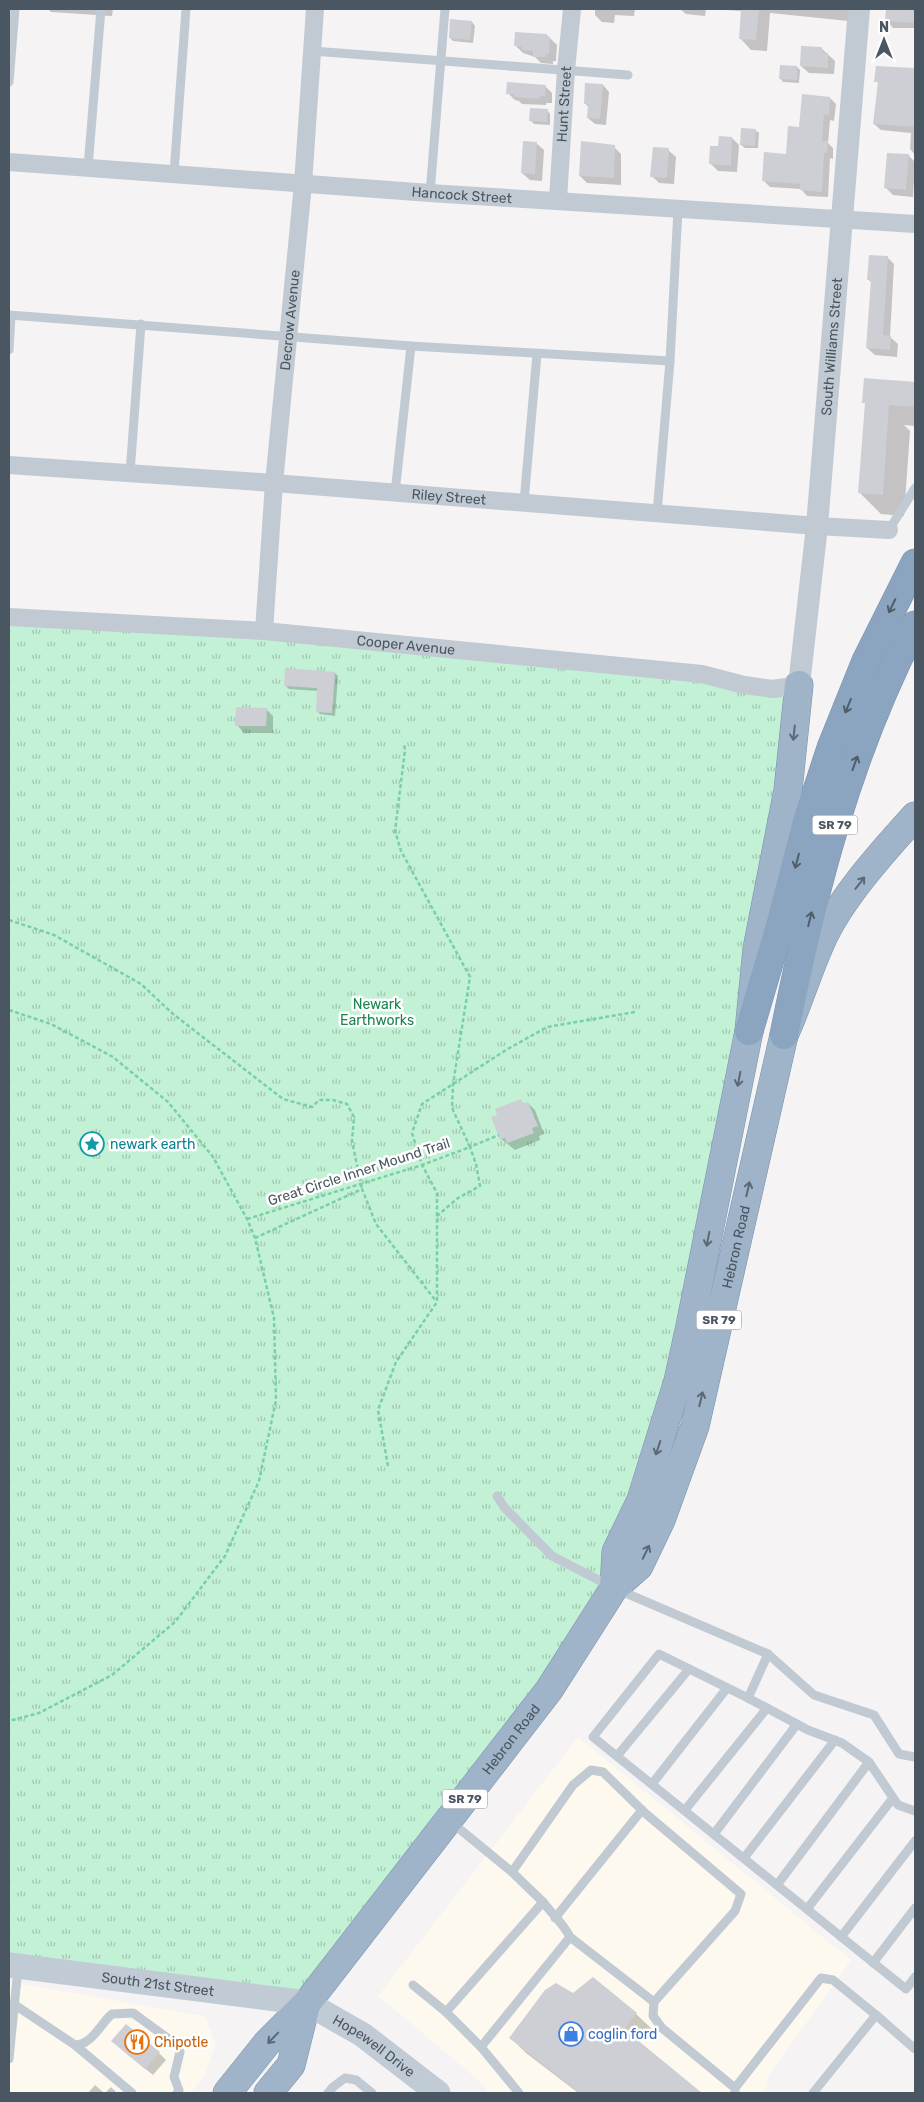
<svg xmlns="http://www.w3.org/2000/svg" width="924" height="2102" font-family="Rubik,sans-serif">
<defs>
<pattern id="grass-tufts" width="24" height="20" patternUnits="userSpaceOnUse" patternTransform="scale(1.25)"><rect width="24" height="20" fill="#c3f1d5"/><path d="M3 7l-1-3M5 7V3M7 7l1-3M15 17l-1-3M17 17v-4M19 17l1-3" fill="none" stroke="#a0c6b0"/></pattern>
</defs>
<rect width="100%" height="100%" fill="#f5f3f3"/>
<!-- commercial -->
<g fill="#fdf9ef">
<path d="M578,1737L851,1960L769,2075L764,2093H489L476,2078L378,1996Z"/>
<path d="M9,1982L205,2016L216,2044L205,2074L191,2093H9Z"/>
</g>
<!-- grass -->
<path fill="url(#grass-tufts)" d="M9,617L799,685L749,1031L614,1588L307,2003L9,1965Z"/>
<!-- shadow -->
<g fill="#0003">
<path d="M48,9H113L112,16L51,12Z"/>
<path d="M595,9H635L634,16L615,15L614,23L602,22L595,15Z"/>
<path d="M680,9H849V21L770,13L767,51L751,50L740,38L742,11L706,9L705,16L686,14Z"/>
<path d="M887,9H915V28H893L887,21Z"/>
<path d="M472,22L475,26L473,43L453,41L450,38Z"/>
<path d="M547,35L557,45L556,61H553V64L541,63L535,57L523,53L516,46Z"/>
<path d="M821,48L835,61L834,74L809,73L801,66Z"/>
<path d="M797,67L800,70L799,83L783,82L780,78Z"/>
<path d="M877,67L915,70V155L910,149L911,133L881,130L874,124L879,84L876,81Z"/>
<path d="M603,85L609,92L606,125L595,124L588,118L589,108L585,103Z"/>
<path d="M545,86L552,93V103H546V105L522,104L519,101L515,100L508,93Z"/>
<path d="M830,98L836,104L834,121L830,120L828,143L833,148V159L830,158L828,197L807,196L801,189L770,187L763,180L787,155Z"/>
<path d="M547,110L550,114V125L534,124L531,121Z"/>
<path d="M755,130L759,133L758,148H745L741,145Z"/>
<path d="M732,138L739,145L737,172L718,171L711,164L720,147Z"/>
<path d="M536,143L544,150L542,181L530,180L522,173Z"/>
<path d="M614,147L621,154V185L587,183L580,176Z"/>
<path d="M668,150L676,157L674,184L659,183L652,176Z"/>
<path d="M888,154L909,156L915,162L913,197L893,195L886,188Z"/>
<path d="M887,257L894,264L890,337L898,344L897,357L875,355L867,348L872,283L868,279Z"/>
<path d="M865,380L915,383V426L904,425L910,431L904,516L881,514L860,493L866,404L864,402Z"/>
<path d="M335,673L338,676L335,716L320,714L317,711L318,691L289,689L286,686Z"/>
<path d="M266,709L273,716V733H244L237,725Z"/>
<path d="M520,1100L524,1104L528,1103L535,1110L544,1134L539,1136L540,1140L515,1150L501,1139L499,1115Z"/>
<path d="M573,1994L636,2014L651,2028L639,2043L699,2093H576L577,2092L526,2053L511,2038Z"/>
<path d="M120,2048L159,2053L166,2060L153,2075Z"/>
<path d="M95,2085L104,2093H88Z"/>
<path d="M111,2087L117,2093H105Z"/>
</g>
<!-- building -->
<g fill="#cdcfd5">
<path d="M741,9H759L756,40L739,39Z"/>
<path d="M886,9H915V23L885,21Z"/>
<path d="M450,19L472,21L470,40L449,38Z"/>
<path d="M515,32L547,34V36L550,37L549,54H546V57H533V51L522,50V47L514,46Z"/>
<path d="M801,46L822,47V52L828,53V68L800,66Z"/>
<path d="M780,65L797,66V80L779,79Z"/>
<path d="M876,66L915,68V127L873,124L878,82H874Z"/>
<path d="M507,82L546,85L545,96H540L539,99L514,97V94H506Z"/>
<path d="M585,83L603,84L600,119L587,118L588,104H584Z"/>
<path d="M802,94L830,97L829,115L824,114L822,141H828L827,153H824L822,192L800,190V184L762,181L764,152L786,154L788,126L799,127Z"/>
<path d="M530,108L548,109L547,122L529,121Z"/>
<path d="M741,128L756,129L755,146L740,145Z"/>
<path d="M719,136L732,137L731,166L709,164L710,146H718Z"/>
<path d="M523,141L537,142L535,174L521,173Z"/>
<path d="M581,141L615,145L614,178L579,176Z"/>
<path d="M653,147L669,148L667,178L650,177Z"/>
<path d="M887,153L909,154L906,190L884,188Z"/>
<path d="M869,255L888,256L883,335L891,336L890,350L866,348L871,280H867Z"/>
<path d="M864,378L915,382V407L889,405L883,495L858,493L865,403H862Z"/>
<path d="M285,668L335,672L332,713L316,712L317,688L284,686Z"/>
<path d="M236,707L267,708L266,726H235Z"/>
<path d="M521,1099L523,1104L528,1102L538,1126L532,1128L534,1133L507,1143L505,1138L500,1140L491,1117L497,1115L495,1109Z"/>
<path d="M593,1977L637,2013L624,2029L702,2093H580L509,2038L545,1990L556,1983L573,1993Z"/>
<path d="M126,2024L160,2052L145,2069L111,2041Z"/>
</g>
<g fill="none" stroke-linecap="round" stroke-linejoin="round">
<!-- trunk casing -->
<g stroke="#7690ad" stroke-width="29">
<g id="trunk">
<path d="M614,1588L616,1552L641,1500L678,1381L690,1326L749,1031L757,949L788,790L799,685"/>
<path id="s8" d="M227,2093L267,2043L307,2003L549,1690L614,1588L639,1566L661,1520L695,1426L784,1035C798,1005 807,973 821,942C839,900 884,850 915,816"/>
<path d="M268,2093L291,2065L306,2005"/>
</g>
</g>
<!-- motorway casing -->
<g stroke="#7690ad" stroke-width="29">
<g id="motorway">
<path d="M749,1031L780,926L808,818L831,748L866,661L915,563"/>
<path d="M784,1035C812,894 848,753 915,625"/>
</g>
</g>
<!-- path -->
<g stroke="#7ad0a6" stroke-width="2.5" stroke-dasharray="4 2.5" stroke-linecap="butt">
<path d="M9,920L54,935L141,984L173,1014L283,1099L312,1107L319,1100H333L347,1104L354,1117L352,1141L362,1189"/>
<path d="M9,1010L51,1024L113,1057L168,1102L213,1157L247,1219L255,1238L274,1318L276,1400L259,1481L225,1556L175,1622L112,1675L39,1713L9,1721"/>
<path d="M437,1216V1193L422,1165L412,1133L422,1104L506,1050L547,1027L635,1012"/>
<path d="M247,1219L422,1165L470,1147L452,1108L453,1084L470,977L401,851L395,831L405,750L404,743"/>
<path d="M255,1238L362,1189L376,1224L436,1301"/>
<path d="M388,1466L378,1410L396,1362L437,1302V1216L458,1198L480,1186L476,1164L470,1147L499,1135"/>
</g>
<!-- service -->
<g stroke="#c1cad2" stroke-width="9">
<path d="M312,51L628,75"/>
<path d="M9,82L15,9"/>
<path d="M88,167L101,9"/>
<path d="M174,173L186,9"/>
<path d="M430,193L445,9"/>
<path d="M9,315L411,346L670,361"/>
<path d="M9,350L11,316"/>
<path d="M130,473L141,324"/>
<path d="M395,493L411,346"/>
<path d="M524,502L537,354"/>
<path d="M657,513L670,361L678,209"/>
<path d="M889,530L915,488"/>
<path d="M497,1496L504,1507L552,1556L614,1588L768,1654L814,1695L874,1715L899,1754L915,1757"/>
<path d="M768,1654L748,1698L659,1654L593,1737L906,1989L915,1977"/>
<path d="M748,1698L808,1730L842,1743L869,1762L898,1805L915,1811"/>
<path d="M617,1756L689,1669"/>
<path d="M652,1784L727,1688"/>
<path d="M685,1810L767,1708"/>
<path d="M451,1822L512,1872L573,1785L591,1770L603,1772L645,1813L741,1894L735,1911L654,2002L653,2016L662,2028L735,2088"/>
<path d="M714,1834L797,1724"/>
<path d="M744,1858L835,1740"/>
<path d="M512,1872L543,1902L446,2012L481,2047L519,2093"/>
<path d="M777,1885L869,1762"/>
<path d="M543,1902C552,1914 563,1923 570,1937L654,2002"/>
<path d="M807,1909L893,1798"/>
<path d="M555,1918L642,1810"/>
<path d="M841,1937L915,1841"/>
<path d="M873,1963L915,1908"/>
<path d="M413,1985L446,2012"/>
<path d="M9,2004L15,2005L75,2045C92,2045 100,2024 112,2014L133,2013L177,2045L180,2052L174,2077L179,2090L177,2093"/>
<path d="M876,2015L915,2049"/>
<path d="M75,2045L132,2093"/>
<path d="M481,2047L570,1937"/>
<path d="M9,2059L18,1968"/>
<path d="M328,2093L333,2087L345,2078L356,2080L372,2093"/>
<path d="M735,2093V2088L821,1978L833,1980L876,2015L813,2093"/>
</g>
<!-- minor -->
<g stroke="#c1cad2" stroke-width="18">
<path id="s1" d="M9,162L430,193L915,224"/>
<path id="s2" d="M558,200L566,70L572,9"/>
<path id="s3" d="M9,465L274,483L817,526L889,530"/>
<path id="s4" d="M9,617L264,631L702,674L744,685L773,689L799,685"/>
<path id="s5" d="M264,631L274,483L303,184L315,9"/>
</g>
<!-- tertiary -->
<path stroke="#c1cad2" stroke-width="22" id="s6" d="M799,685L817,526L859,9"/>
<!-- secondary -->
<path stroke="#c1cbd6" stroke-width="25" id="s7" d="M9,1965L307,2003L363,2035L438,2093"/>
<!-- trunk -->
<use href="#trunk" stroke="#9fb4c9" stroke-width="28"/>
<!-- motorway -->
<use href="#motorway" stroke="#8ba5c1" stroke-width="28"/>
</g>
<!-- one-way arrows -->
<defs><path id="oneway-shaft" d="M-6 0H5M1.5-3L5.5 0L1.5 3" fill="none" stroke-width="1.6" stroke-linecap="round" stroke-linejoin="round" transform="scale(1.25)"/></defs>
<g stroke="#505e6b">
<use href="#oneway-shaft" transform="translate(892 606) rotate(116)"/>
<use href="#oneway-shaft" transform="translate(848 706) rotate(112)"/>
<use href="#oneway-shaft" transform="translate(855 763) rotate(-70)"/>
<use href="#oneway-shaft" transform="translate(797 861) rotate(105)"/>
<use href="#oneway-shaft" transform="translate(810 919) rotate(-76)"/>
</g>
<g stroke="#5b6976">
<use href="#oneway-shaft" transform="translate(794 733) rotate(96)"/>
<use href="#oneway-shaft" transform="translate(860 883) rotate(-52)"/>
<use href="#oneway-shaft" transform="translate(739 1079) rotate(101)"/>
<use href="#oneway-shaft" transform="translate(748 1189) rotate(-77)"/>
<use href="#oneway-shaft" transform="translate(708 1239) rotate(101)"/>
<use href="#oneway-shaft" transform="translate(701 1399) rotate(-77)"/>
<use href="#oneway-shaft" transform="translate(658 1448) rotate(108)"/>
<use href="#oneway-shaft" transform="translate(646 1552) rotate(-64)"/>
<use href="#oneway-shaft" transform="translate(273 2038) rotate(134)"/>
</g>
<!-- icons -->
<defs>
<g id="sight-ring" transform="scale(1.25)"><circle r="9.5" fill="#fff" stroke="#0f9aa8" stroke-width="1.5"/><path d="M0-6L1.8-2.2L6-1.7L2.9 1.2L3.7 5.4L0 3.3L-3.7 5.4L-2.9 1.2L-6-1.7L-1.8-2.2Z" fill="#0f9aa8"/></g>
<g id="shop-ring" transform="scale(1.25)"><circle r="9.5" fill="#fff" stroke="#3f7fe0" stroke-width="1.5"/><path d="M-5-2.5h2.3a2.7 3.5 0 0 1 5.4 0H5L5.5 6h-11ZM-1.5-2.5h3a1.5 2.3 0 0 0-3 0Z" fill="#3f7fe0"/></g>
<g id="restaurant-ring" transform="scale(1.25)"><circle r="9.5" fill="#fff" stroke="#e8710a" stroke-width="1.5"/><path d="M-5-6h1v4h1v-4h1v4h1v-4h1v5L-1.5 .5V6h-2V.5L-5-1ZM5-6V6H3V1.5H1.5Q1.5-4 5-6Z" fill="#e8710a"/></g>
</defs>
<g fill-rule="evenodd">
<use href="#sight-ring" x="92" y="1144"/>
<use href="#shop-ring" x="571" y="2034"/>
<use href="#restaurant-ring" x="137" y="2042"/>
</g>
<g text-anchor="middle" dominant-baseline="central" stroke-width="5" stroke-linejoin="round" paint-order="stroke">
<!-- shield labels -->
<g fill="#fff" stroke="#808990" stroke-width="1">
<rect x="812.5" y="815.5" width="45" height="19" rx="4"/>
<rect x="696.5" y="1310.5" width="45" height="19" rx="4"/>
<rect x="442.5" y="1789.5" width="45" height="19" rx="4"/>
</g>
<g font-size="12" font-weight="bold" fill="#4a5661">
<text x="835" y="825">SR 79</text>
<text x="719" y="1320">SR 79</text>
<text x="465" y="1799">SR 79</text>
</g>
<!-- street labels -->
<g font-size="14" fill="#4a5661" stroke="#fff">
<text stroke="none"><textPath href="#s2" startOffset="96">Hunt Street</textPath></text>
<text stroke="none"><textPath href="#s1" startOffset="454">Hancock Street</textPath></text>
<text stroke="none"><textPath href="#s5" startOffset="312">Decrow Avenue</textPath></text>
<text stroke="none"><textPath href="#s6" startOffset="340">South Williams Street</textPath></text>
<text stroke="none"><textPath href="#s3" startOffset="441">Riley Street</textPath></text>
<text stroke="none"><textPath href="#s4" startOffset="398">Cooper Avenue</textPath></text>
<text transform="translate(359 1172) rotate(-18)">Great Circle Inner Mound Trail</text>
<text stroke="none"><textPath href="#s8" startOffset="1005">Hebron Road</textPath></text>
<text stroke="none"><textPath href="#s8" startOffset="454">Hebron Road</textPath></text>
<text stroke="none"><textPath href="#s7" startOffset="150">South 21st Street</textPath></text>
<text stroke="none"><textPath href="#s7" startOffset="380">Hopewell Drive</textPath></text>
</g>
<!-- park labels -->
<g font-size="14" fill="#17864f" stroke="#fff">
<text x="377" y="1004">Newark<tspan x="377" dy="16">Earthworks</tspan></text>
</g>
<!-- culture labels -->
<g font-size="14" fill="#0d838f" stroke="#fff" text-anchor="start">
<text x="110" y="1144">newark earth</text>
</g>
<!-- shop labels -->
<g font-size="14" fill="#366cbe" stroke="#fff" text-anchor="start">
<text x="588" y="2034">coglin ford</text>
</g>
<!-- food labels -->
<g font-size="14" fill="#c56008" stroke="#fff" text-anchor="start">
<text x="154" y="2042">Chipotle</text>
</g>
</g>
<!-- border -->
<rect width="924" height="2102" fill="none" stroke="#4a5661" stroke-width="20"/>
<!-- north arrow -->
<g transform="translate(884 40)" stroke="#ffffff" stroke-width="4" paint-order="stroke">
<path d="M0-4L9 19L0 12L-9 19Z" fill="#4a5661"/>
<text y="-8" font-size="14" font-weight="bold" text-anchor="middle" fill="#4a5661">N</text>
</g>
</svg>
